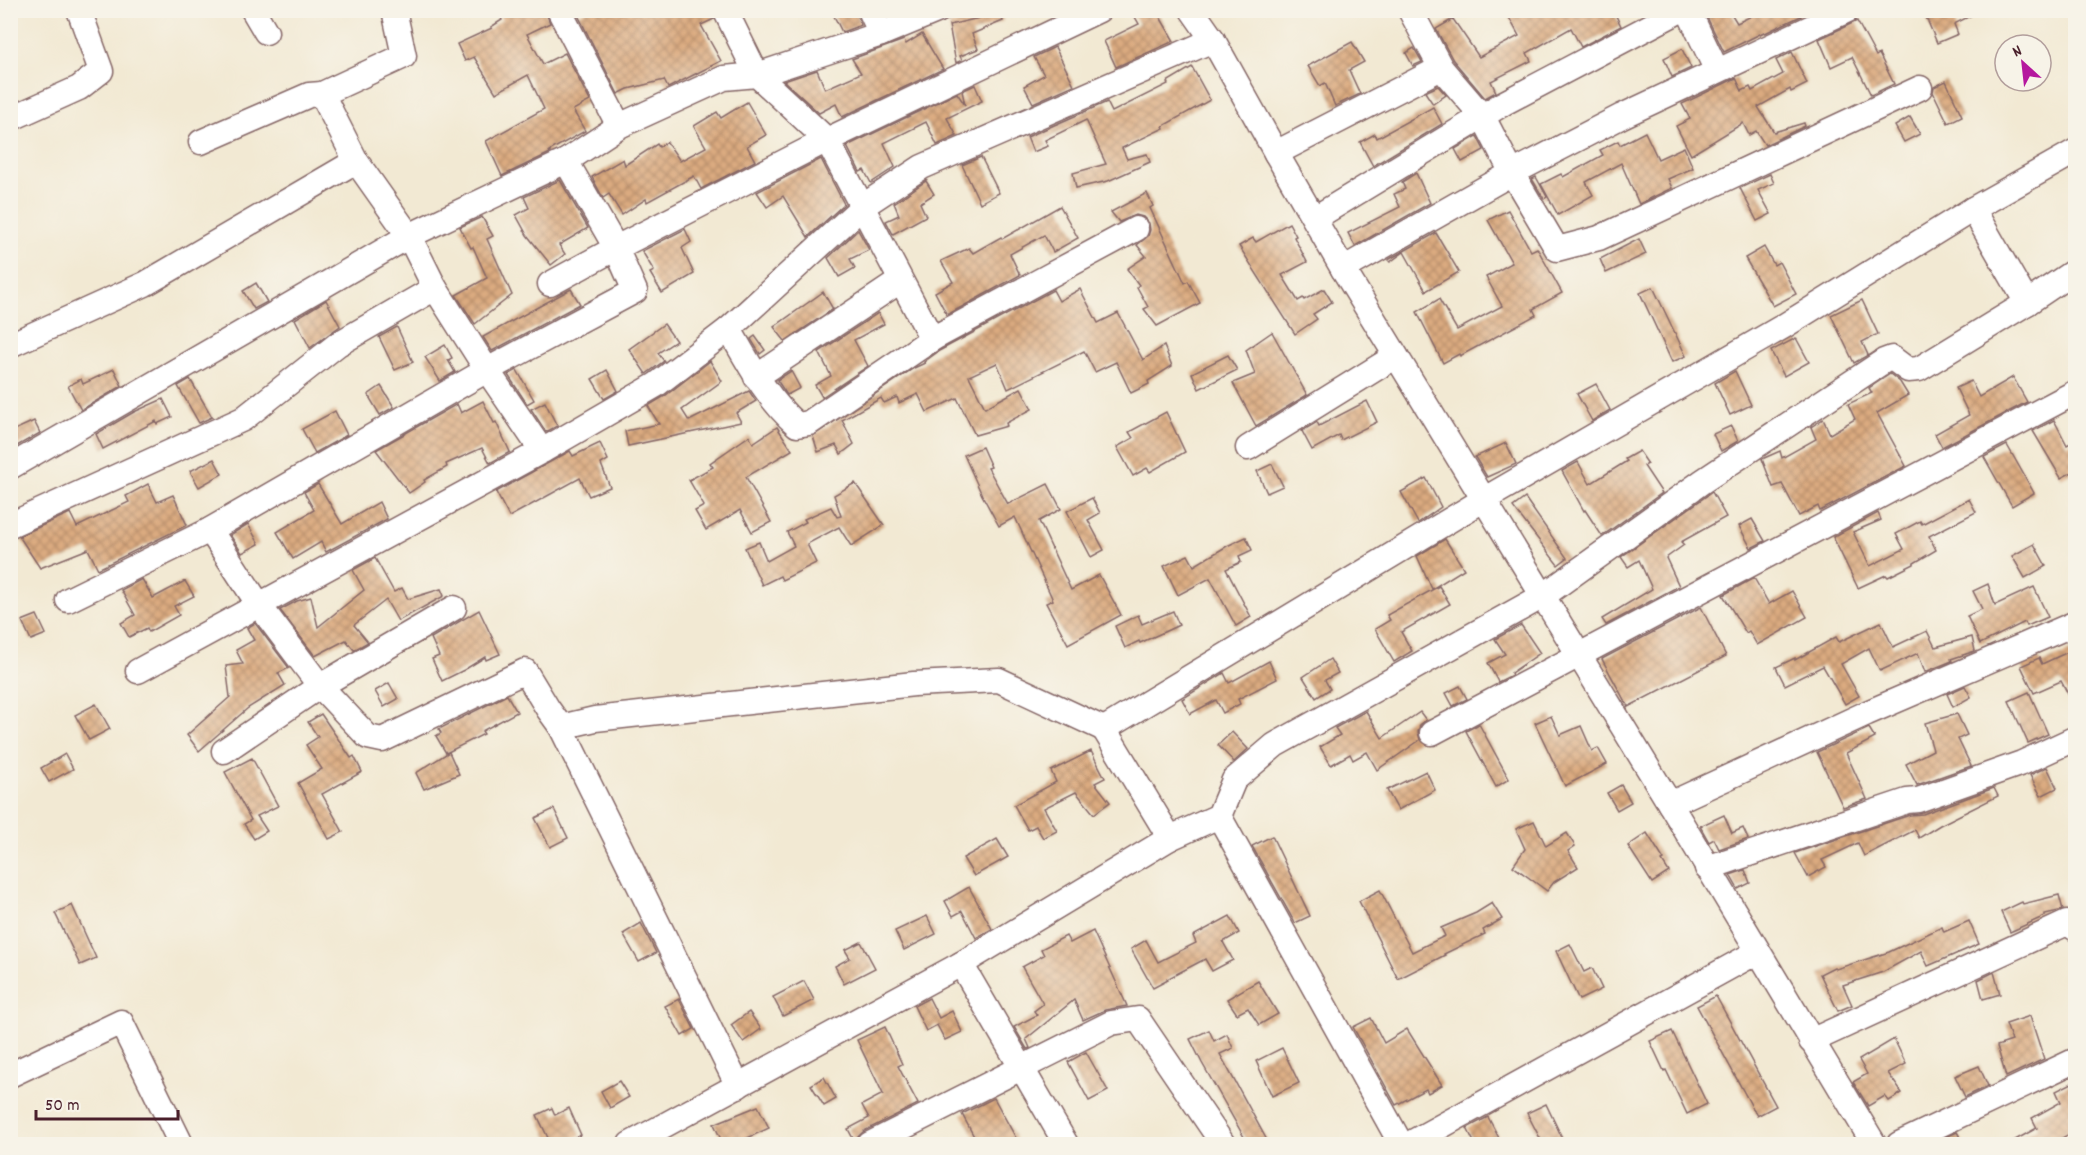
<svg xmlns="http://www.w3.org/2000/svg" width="2086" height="1155" font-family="Dekko,sans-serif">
<defs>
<pattern id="building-cross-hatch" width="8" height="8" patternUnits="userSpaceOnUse" patternTransform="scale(1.5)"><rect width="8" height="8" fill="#dbab80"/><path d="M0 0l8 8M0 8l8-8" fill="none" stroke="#b48b69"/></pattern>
</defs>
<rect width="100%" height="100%" fill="#f7f3e8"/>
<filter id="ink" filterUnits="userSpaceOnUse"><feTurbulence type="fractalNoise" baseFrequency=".0167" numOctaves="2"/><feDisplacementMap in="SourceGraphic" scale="12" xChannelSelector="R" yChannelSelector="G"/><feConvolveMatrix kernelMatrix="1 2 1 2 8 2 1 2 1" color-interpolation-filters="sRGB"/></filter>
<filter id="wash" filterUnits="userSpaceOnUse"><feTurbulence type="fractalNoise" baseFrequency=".008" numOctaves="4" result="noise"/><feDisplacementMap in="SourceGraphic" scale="24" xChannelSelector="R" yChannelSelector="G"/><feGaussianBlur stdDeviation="1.35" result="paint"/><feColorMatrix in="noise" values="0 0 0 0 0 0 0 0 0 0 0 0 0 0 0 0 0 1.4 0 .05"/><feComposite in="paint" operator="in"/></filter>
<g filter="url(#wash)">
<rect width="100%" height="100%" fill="#f2e9d3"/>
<g id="blocks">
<!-- building -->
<g fill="url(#building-cross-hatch)">
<path d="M497,10H545L550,23L527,34L543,64L565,53L590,101L573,110L585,131L549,151L550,153L502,176L486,141L544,109L528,75L496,93L474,57L465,61L457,44L492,28L491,27L502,20Z"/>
<path d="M587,10H711L714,19L701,25L721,61L668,88L664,80L628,89L618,94L578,15Z"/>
<path d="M831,10H856L861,25L842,32Z"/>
<path d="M1131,10H1156L1174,41L1116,67L1104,41L1139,24Z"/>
<path d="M1505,10H1613L1621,26L1581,47L1571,28L1527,53L1531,61L1491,81L1496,92L1485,98L1453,60L1436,29L1453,19L1479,57L1519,36Z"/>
<path d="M1709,10H1729L1737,23L1764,10H1799L1801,16L1765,33L1764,32L1724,52L1705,13Z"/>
<path d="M1923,10H1982L1954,24L1958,34L1937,43Z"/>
<path d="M1001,13L1003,21L972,34L978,49L960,56L962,60L956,63L949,25Z"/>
<path d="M1857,21L1876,56L1879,54L1894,84L1871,95L1852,57L1831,67L1819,39Z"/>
<path d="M922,34L943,69L842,117L836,104L819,113L784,81L817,70L825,89L861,73L852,59L904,40L906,44Z"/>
<path d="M1352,42L1364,62L1349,70L1360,94L1335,106L1325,83L1320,86L1308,66Z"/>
<path d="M1055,47L1074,85L1033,103L1024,86L1044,75L1034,57Z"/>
<path d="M1414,48L1422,62L1413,66L1406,53Z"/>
<path d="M1682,49L1691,68L1672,77L1664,58Z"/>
<path d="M1792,52L1807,84L1791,92L1790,89L1758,107L1774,132L1804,123L1805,126L1765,145L1756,131L1749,135L1743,123L1691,155L1676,126L1690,119L1682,104L1736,78L1742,91L1750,87L1752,91L1783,74L1776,60Z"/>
<path d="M1192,67L1210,100L1163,126L1164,128L1122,148L1127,159L1147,154L1150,162L1108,181L1076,188L1073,173L1106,164L1086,120L1045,140L1048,146L1033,152L1027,137L1107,102L1112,112L1168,84L1167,82Z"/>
<path d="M1946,81L1962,116L1948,123L1933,92L1934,87Z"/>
<path d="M975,85L982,101L947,118L957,136L937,145L926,122L884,143L895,167L871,183L864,170L860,172L847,146L957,93L965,105L962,91Z"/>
<path d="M1438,86L1446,95L1433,104L1425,92Z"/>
<path d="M747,102L766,135L747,146L755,161L701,189L694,176L647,202L646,199L622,215L609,194L603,198L592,177L623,159L625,165L657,144L659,147L667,142L680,161L706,147L694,126L717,112L721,118Z"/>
<path d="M1433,107L1442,124L1373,166L1360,142L1375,134L1377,138Z"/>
<path d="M1910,117L1920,134L1904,142L1895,126Z"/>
<path d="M1645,132L1658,159L1684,147L1693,168L1668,179L1672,188L1639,204L1621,163L1586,182L1593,195L1558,215L1541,184L1561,174L1563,177L1603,155L1600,150L1618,141L1620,145Z"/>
<path d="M1477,136L1484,150L1462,162L1455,149Z"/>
<path d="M981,157L999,193L980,203L962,165Z"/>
<path d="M821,159L844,204L808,237L783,196L767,207L757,192Z"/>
<path d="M1416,173L1430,203L1355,246L1348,233L1400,207L1394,194L1405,189L1402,182Z"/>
<path d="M1770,174L1774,183L1758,190L1771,214L1757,221L1740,188Z"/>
<path d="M1536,177L1547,197L1544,199L1532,179Z"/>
<path d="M560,180L588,228L559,245L565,254L551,265L527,235L516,215L529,208L524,197Z"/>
<path d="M926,181L934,194L920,203L926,216L893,234L886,221L899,215L894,203Z"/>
<path d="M1147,193L1153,206L1150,208L1185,283L1188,281L1200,303L1157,326L1144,309L1148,307L1137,287L1139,285L1127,269L1146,256L1137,245L1148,236L1150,230L1149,223L1143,217L1136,215L1119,222L1111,212Z"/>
<path d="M1060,206L1078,238L1053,252L1044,235L1010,254L1020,275L947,315L935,292L953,282L941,261L969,248L973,253L1001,237L1002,239Z"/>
<path d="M1508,210L1531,251L1537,248L1562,293L1533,309L1536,315L1460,356L1459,354L1443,363L1417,312L1439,299L1457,330L1502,306L1486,277L1512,263L1488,220Z"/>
<path d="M482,217L493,236L487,239L512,295L475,324L456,295L487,278L473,247L471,248L460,227Z"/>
<path d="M1289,223L1296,236L1294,237L1307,262L1282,275L1298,301L1303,298L1304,300L1324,289L1332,302L1313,314L1317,319L1295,334L1239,246L1253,238L1256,242Z"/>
<path d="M685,229L691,242L682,248L694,274L662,293L650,273L654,271L642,251Z"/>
<path d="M858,230L869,250L850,259L855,268L839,277L828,258Z"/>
<path d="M1436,233L1459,272L1426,291L1404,252L1390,262L1388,260Z"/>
<path d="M1639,239L1646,254L1606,273L1600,259Z"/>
<path d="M1764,247L1774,265L1779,262L1796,294L1773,306L1745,258Z"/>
<path d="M256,283L267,302L254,309L243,291Z"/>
<path d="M1653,287L1686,356L1672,362L1640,293Z"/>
<path d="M571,289L580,304L492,351L483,337Z"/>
<path d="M1080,289L1098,323L1118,313L1143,360L1164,346L1172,366L1148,381L1149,384L1131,393L1116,362L1095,372L1084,351L1008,389L997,363L969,376L985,408L1021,388L1032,409L1006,423L1007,426L975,435L957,398L927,412L918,394L899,403L897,397L884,403L881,398L842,420L854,444L841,454L836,445L818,452L813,436L914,368L925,363L924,362L939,351L1053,290L1059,301Z"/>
<path d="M823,292L833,309L785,341L774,327Z"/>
<path d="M326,300L340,326L310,348L295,319Z"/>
<path d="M1862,300L1878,334L1862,342L1868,355L1854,363L1831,315Z"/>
<path d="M878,313L884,324L854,340L868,366L822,397L815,385L831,376L819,352Z"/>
<path d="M664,324L676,341L658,353L664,361L646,374L629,349Z"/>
<path d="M397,327L413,362L395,370L379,337Z"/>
<path d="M1272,332L1307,395L1256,426L1233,383L1255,374L1246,350Z"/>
<path d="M755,336L765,350L760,354L751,339Z"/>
<path d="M1796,338L1809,362L1784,376L1771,351Z"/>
<path d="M445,345L452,358L448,360L455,372L440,381L425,357Z"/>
<path d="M1228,355L1237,370L1199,389L1192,373Z"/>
<path d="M710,361L722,381L682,410L689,421L749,391L756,401L736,413L741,422L628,446L625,431L659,424L648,406L665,396Z"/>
<path d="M114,369L122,386L81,410L68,386L81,379L83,384Z"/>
<path d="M517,370L534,400L527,404L508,375Z"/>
<path d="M607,370L618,391L604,399L592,379Z"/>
<path d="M791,371L800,388L787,395L777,380Z"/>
<path d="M1735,371L1751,405L1730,415L1715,383Z"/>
<path d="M1890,374L1900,382L1908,395L1877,413L1906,466L1820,511L1818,506L1799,516L1782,484L1773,487L1762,459L1780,451L1782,458L1816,439L1811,427L1823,419L1830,434L1855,419L1848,404L1872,393L1869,388Z"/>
<path d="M2013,377L2027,402L1942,447L1935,434L1969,415L1956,388L1971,381L1979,397Z"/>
<path d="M190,379L212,417L199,423L178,386Z"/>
<path d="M1596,384L1610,410L1592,421L1577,394Z"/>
<path d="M381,386L394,407L380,415L368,395Z"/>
<path d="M163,399L172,417L157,424L156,421L103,449L96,434L134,412Z"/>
<path d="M483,401L494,423L496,422L510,452L490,463L482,448L446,464L447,467L424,480L425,482L409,493L376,450L457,404L461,413Z"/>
<path d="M1367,401L1377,422L1341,440L1339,435L1312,450L1302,431L1317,422L1319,426Z"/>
<path d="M545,402L557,426L546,432L531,409Z"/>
<path d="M335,411L347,435L315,453L302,429Z"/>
<path d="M1166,412L1185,452L1150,472L1147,468L1133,476L1117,447L1133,438L1129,432Z"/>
<path d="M2054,420L2067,445L2076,440V470L2061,478L2033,431Z"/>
<path d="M34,421L40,433L10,450V432Z"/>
<path d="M1731,426L1738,441L1721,451L1713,434Z"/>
<path d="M777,427L792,450L746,477L771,522L752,532L740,510L706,530L695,511L704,506L689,480L713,467L710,463L749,436L753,443Z"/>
<path d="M600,443L608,460L601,464L610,487L589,496L580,478L509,517L496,492L570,451L573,456Z"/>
<path d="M1506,443L1516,464L1487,477L1475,457Z"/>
<path d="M2007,445L2034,493L2012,506L1984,457Z"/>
<path d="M982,447L991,467L988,468L1008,504L1048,484L1061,509L1039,521L1071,590L1099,575L1121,615L1068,644L1046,603L1053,600L1015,517L999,526L982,495L964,455Z"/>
<path d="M1639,451L1648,464L1644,466L1662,493L1602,536L1585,510L1584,511L1562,471L1578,462L1590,484L1627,461L1625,459Z"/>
<path d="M214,459L222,474L199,487L190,471Z"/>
<path d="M1272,464L1283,486L1267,493L1257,471Z"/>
<path d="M1426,478L1441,507L1418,523L1401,492Z"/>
<path d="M855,483L884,525L851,546L839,527L807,544L816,563L782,580L780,576L762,585L745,548L759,542L767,561L794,546L787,532L806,522L804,519L831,507L837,517L841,516L834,495Z"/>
<path d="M148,484L157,502L173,495L187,525L98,569L88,549L40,568L19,536L70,513L77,527L129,502L126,496Z"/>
<path d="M318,484L342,524L379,502L387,519L326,552L321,542L293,559L277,532L314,510L304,492Z"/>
<path d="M1712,492L1726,517L1681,542L1684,545L1666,558L1679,586L1606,625L1602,619L1652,589L1639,560L1628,567L1621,557Z"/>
<path d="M1092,498L1100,513L1088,520L1104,550L1091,557L1067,511Z"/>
<path d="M1525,498L1567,558L1558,565L1513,507Z"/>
<path d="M1969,499L1976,512L1929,536L1936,550L1914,563V564L1888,577L1886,575L1858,588L1833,537L1878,513L1881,520L1853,532L1870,566L1904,549L1896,534L1920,521L1922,524Z"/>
<path d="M1752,519L1765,541L1751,548L1739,526Z"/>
<path d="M248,524L259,544L242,553L230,535Z"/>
<path d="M1246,537L1252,550L1239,556L1241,562L1226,569L1251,617L1236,626L1210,578L1178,595L1164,566L1188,555L1194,566L1227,546Z"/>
<path d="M1445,539L1464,569L1432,589L1417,556Z"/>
<path d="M2034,544L2046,566L2025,578L2012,556Z"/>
<path d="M375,558L394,592L402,588L408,599L441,589L444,596L398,621L386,600L354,625L368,642L354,650L346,640L315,656L280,610L297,601L311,597L318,627L364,590L353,570Z"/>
<path d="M1754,578L1769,604L1792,591L1807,617L1757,645L1749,631L1746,633L1723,595Z"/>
<path d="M142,579L153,598L185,581L194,596L174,606L179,615L149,632L147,628L129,637L121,623L135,615L121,590Z"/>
<path d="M1988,584L1995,605L2034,587L2048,617L2027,626L2025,622L1980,644L1967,616L1982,609L1973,591Z"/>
<path d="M1439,586L1450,604L1401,632L1412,651L1394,662L1375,629L1390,620L1387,615Z"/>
<path d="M1701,607L1726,656L1628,707L1602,659Z"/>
<path d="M479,610L500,654L486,660L485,657L464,670L442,681L432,659L439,656L431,638Z"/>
<path d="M1173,611L1179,625L1140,643L1139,641L1125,648L1115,626L1138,615L1142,624Z"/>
<path d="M37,615L46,634L31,640L22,621Z"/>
<path d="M1881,622L1893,647L1927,631L1935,647L1972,637L1975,651L1951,659L1952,661L1925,672L1918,653L1880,671L1869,648L1841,664L1859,696L1845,704L1823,666L1785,685L1776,667L1795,658V660L1836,637L1839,642Z"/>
<path d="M255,623L289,668L278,673L285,685L248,708L199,751L187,735L230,697L226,666L243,664L236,650L254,640L247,628Z"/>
<path d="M1521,625L1540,653L1511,673L1512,675L1498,682L1488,663L1505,654L1495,639Z"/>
<path d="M2070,651L2076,661V709L2061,681L2034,693L2021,666L2039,658L2042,664Z"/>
<path d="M1330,659L1338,673L1325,680L1330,689L1316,698L1303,677Z"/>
<path d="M1269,661L1277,679L1238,699L1240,704L1223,713L1216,700L1190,714L1182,699L1224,673L1229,683Z"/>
<path d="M389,683L398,699L384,707L375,691Z"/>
<path d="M1460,686L1467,699L1453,706L1446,693Z"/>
<path d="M1965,686L1971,697L1953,707L1947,694Z"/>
<path d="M2029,692L2048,734L2028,743L2009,701Z"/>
<path d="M507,695L517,712L482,731L484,734L446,753L436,736L441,733L439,729Z"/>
<path d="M96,704L110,729L89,740L75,715Z"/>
<path d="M1366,711L1382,738L1420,712L1426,720L1420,725L1418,732L1420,740L1377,770L1367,752L1353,760L1350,754L1331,765L1320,747L1340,735L1335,728Z"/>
<path d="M321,714L351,758L354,756L362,772L322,794L343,832L329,839L298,783L322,769L306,745L318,737L308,722Z"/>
<path d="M1957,714L1967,735L1958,739L1971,766L1917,785L1906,764L1933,750L1925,723Z"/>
<path d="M1551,716L1560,735L1581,726L1592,751L1598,748L1607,764L1565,786L1535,723Z"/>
<path d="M1479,724L1509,779L1496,787L1466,731Z"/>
<path d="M1869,728L1875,738L1846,753L1867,799L1843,807L1817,752Z"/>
<path d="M1232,732L1248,749L1234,762L1218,745Z"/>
<path d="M1091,751L1105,778L1095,783L1110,802L1094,814L1076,792L1044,808L1057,831L1043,838L1036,826L1028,830L1014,805L1056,782L1051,771Z"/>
<path d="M449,752L459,774L424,789L416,773Z"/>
<path d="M65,754L73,769L49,782L41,768Z"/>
<path d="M252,758L278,806L257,816L267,831L254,839L244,824L251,820L225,772Z"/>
<path d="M2047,767L2057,788L2041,796L2030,775Z"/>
<path d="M1426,771L1435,790L1398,810L1387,790Z"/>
<path d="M1621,785L1631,802L1617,810L1607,793Z"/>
<path d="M1994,788L1998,796L1940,825L1919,838L1915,830L1864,856L1858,843L1822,860L1826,867L1808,877L1795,853L1910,815L1923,814Z"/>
<path d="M554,809L568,838L550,847L535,818Z"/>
<path d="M1724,815L1732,833L1743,828L1748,839L1719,849L1714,839L1709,842L1700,826Z"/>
<path d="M1534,821L1546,846L1567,833L1575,846L1568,851L1578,867L1554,882L1547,891L1513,866L1525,849L1516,829Z"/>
<path d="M1647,833L1664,860L1662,861L1669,872L1652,883L1628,846Z"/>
<path d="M1272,836L1310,916L1295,923L1252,846Z"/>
<path d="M997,839L1008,857L974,876L963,858Z"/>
<path d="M1745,870L1750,883L1738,889L1730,875Z"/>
<path d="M969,887L992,929L976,938L962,911L953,916L945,901Z"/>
<path d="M1380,890L1412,952L1445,936L1441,928L1476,913L1492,903L1502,919L1483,930L1485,934L1444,954L1445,955L1398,979L1359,901Z"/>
<path d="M2059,895L2063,910L2045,914V916L2010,932L2001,912L2022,902L2023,904Z"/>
<path d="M72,905L96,958L80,965L55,913Z"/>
<path d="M927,916L936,934L904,950L895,931Z"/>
<path d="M1230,916L1239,933L1223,942L1233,960L1212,971L1205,959L1167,979L1168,980L1153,988L1131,949L1146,940L1158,962L1196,943L1193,936Z"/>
<path d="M1969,921L1979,944L1928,966L1921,951L1883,972L1843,985L1852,1005L1838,1011L1820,974L1834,967L1836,969L1889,952L1942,927L1944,932Z"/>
<path d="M641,923L656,953L639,962L623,934Z"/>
<path d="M1093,931L1127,1006L1105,1010L1083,1020L1074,1000L1026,1039L1030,1048L1027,1049L1014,1027L1037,1015L1034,1011L1043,1004L1022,967L1044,955L1041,949L1066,936L1070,943Z"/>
<path d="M861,942L875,968L844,984L835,966L850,958L845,950Z"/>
<path d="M1570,944L1584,972L1592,968L1602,989L1579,1000L1556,951Z"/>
<path d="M1994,972L2000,994L1983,999L1978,980Z"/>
<path d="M804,981L814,1000L783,1016L773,997Z"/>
<path d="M1258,981L1278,1014L1259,1025L1248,1008L1237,1014L1227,999Z"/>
<path d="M1716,996L1776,1106L1757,1116L1697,1006Z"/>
<path d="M929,998L939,1018L952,1011L962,1032L945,1040L937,1025L926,1031L914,1006Z"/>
<path d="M679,999L694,1029L682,1036L665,1006Z"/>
<path d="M749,1012L761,1029L743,1042L731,1025Z"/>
<path d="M2030,1016L2044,1059L2006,1077L1997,1046L2012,1041L2006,1024Z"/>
<path d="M1371,1018L1384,1043L1407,1029L1442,1085L1428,1093L1426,1089L1396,1105L1353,1027Z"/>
<path d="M885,1027L902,1064L898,1066L918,1104L864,1131L858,1137L856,1144L848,1129L869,1118L862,1105L883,1094L857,1040Z"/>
<path d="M1209,1030L1214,1041L1227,1034L1233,1048L1220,1054L1269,1144H1248L1202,1063L1190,1039Z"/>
<path d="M1672,1031L1707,1104L1687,1114L1666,1070L1664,1071L1650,1041Z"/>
<path d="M1894,1039L1906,1064L1888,1073L1902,1093L1889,1101L1885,1096L1868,1106L1853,1082L1867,1074L1859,1060Z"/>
<path d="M1282,1048L1299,1083L1272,1096L1256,1061Z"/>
<path d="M1086,1052L1108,1091L1089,1101L1068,1062Z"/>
<path d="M1979,1066L1988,1086L1965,1097L1955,1076Z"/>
<path d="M824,1077L836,1099L824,1106L811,1085Z"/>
<path d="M619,1081L629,1097L610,1108L601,1091Z"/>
<path d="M2076,1081V1133L2075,1131L2051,1144H2008L2037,1128L2032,1118L2061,1102L2056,1091Z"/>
<path d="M994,1098L1017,1140L1008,1144H978L962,1114Z"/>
<path d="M1546,1104L1565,1144H1543L1527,1113Z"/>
<path d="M758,1106L769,1128L735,1144H723L714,1124Z"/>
<path d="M552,1108L555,1115L569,1108L581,1135L560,1144H551L537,1115Z"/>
<path d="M1488,1117L1502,1144H1475L1467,1128Z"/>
<path d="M1957,1132L1964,1144H1931Z"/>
</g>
</g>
</g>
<g filter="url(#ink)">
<use href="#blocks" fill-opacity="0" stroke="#856666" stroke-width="1.5"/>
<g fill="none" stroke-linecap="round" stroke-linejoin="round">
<!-- minor casing -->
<g stroke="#856666" stroke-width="27">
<g id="minor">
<path d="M253,10L266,32"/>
<path d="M559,10L619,126"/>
<path d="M725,10L757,75L881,34"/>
<path d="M870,10L881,34L939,10"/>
<path d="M1192,10L1213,40L1276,153L1343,269L1670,804L1874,1144"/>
<path d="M1410,10L1441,68L1483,117L1512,173L1622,116L1848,10"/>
<path d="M1688,10L1717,71"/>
<path d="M322,94L356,161L409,236L435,288L487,370L542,451"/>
<path d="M10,119L79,88L101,71L79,10"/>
<path d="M201,142L309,95L322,94L404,56L394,10"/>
<path d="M1276,153L1441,68"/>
<path d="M1973,209L2027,303"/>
<path d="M1315,218L1504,103L1681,10"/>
<path d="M1343,269L1512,173L1557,249L1599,238L1920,88"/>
<path d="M550,284L616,248L566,161"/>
<path d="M932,339L809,423L797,425C767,399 749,364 729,329L863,206L922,167L1213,40"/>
<path d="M10,345L145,284L356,161"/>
<path d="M756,377L900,281"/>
<path d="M1248,448L1396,356"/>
<path d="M10,467L409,236L566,161L619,126L724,78L757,75L827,140L932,339L1136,229"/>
<path d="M10,525L243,419L338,344L435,288"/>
<path d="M210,530L259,605L320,686L368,737L382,740L525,671L548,709L561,727L738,1086"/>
<path d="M68,600L210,530L487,370L635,291L616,248L827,140L1099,10"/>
<path d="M138,671L542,451L656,385L729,329"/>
<path d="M561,727L595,719L914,684L999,680L1104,729"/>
<path d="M1432,733L2076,392"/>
<path d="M224,751L320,686L454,608"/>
<path d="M1670,804L1867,713L2076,623"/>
<path d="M1219,816L1401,1144"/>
<path d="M1170,838L1219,816L1234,780L1275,745L1543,596L1703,481L1884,361L1892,358L1908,370L1919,369L2027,303L2076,270"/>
<path d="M1707,868L1907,801L1918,800L2022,763L2076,738"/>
<path d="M961,964L1066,1144"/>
<path d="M1811,1041L2067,923L2076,929"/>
<path d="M10,1075L121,1022L181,1144"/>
<path d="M630,1144L961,964L1170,838L1104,729L1483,500L1784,326L1973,209L2076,151"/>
<path d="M870,1144L1111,1023L1138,1019L1223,1144"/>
<path d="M1409,1144L1757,952"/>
<path d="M1899,1144L2076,1060"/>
</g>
</g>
<!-- minor -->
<use href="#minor" stroke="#fff" stroke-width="24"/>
</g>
</g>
<!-- margin -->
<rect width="2086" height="1155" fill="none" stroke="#f7f3e8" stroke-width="36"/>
<!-- north arrow -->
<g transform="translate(2023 63) rotate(333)"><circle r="28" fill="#f7f3e8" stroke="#b29e9c" stroke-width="1.5"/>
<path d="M0-4.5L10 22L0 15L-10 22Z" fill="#b5179e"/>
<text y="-9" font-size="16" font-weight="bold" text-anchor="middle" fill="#4a1f2b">N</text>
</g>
<!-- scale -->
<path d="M36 1110v9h142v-9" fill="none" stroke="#4a1f2b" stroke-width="3"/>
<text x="45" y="1110" font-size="18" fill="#4a1f2b" stroke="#f7f3e8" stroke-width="4.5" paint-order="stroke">50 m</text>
</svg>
